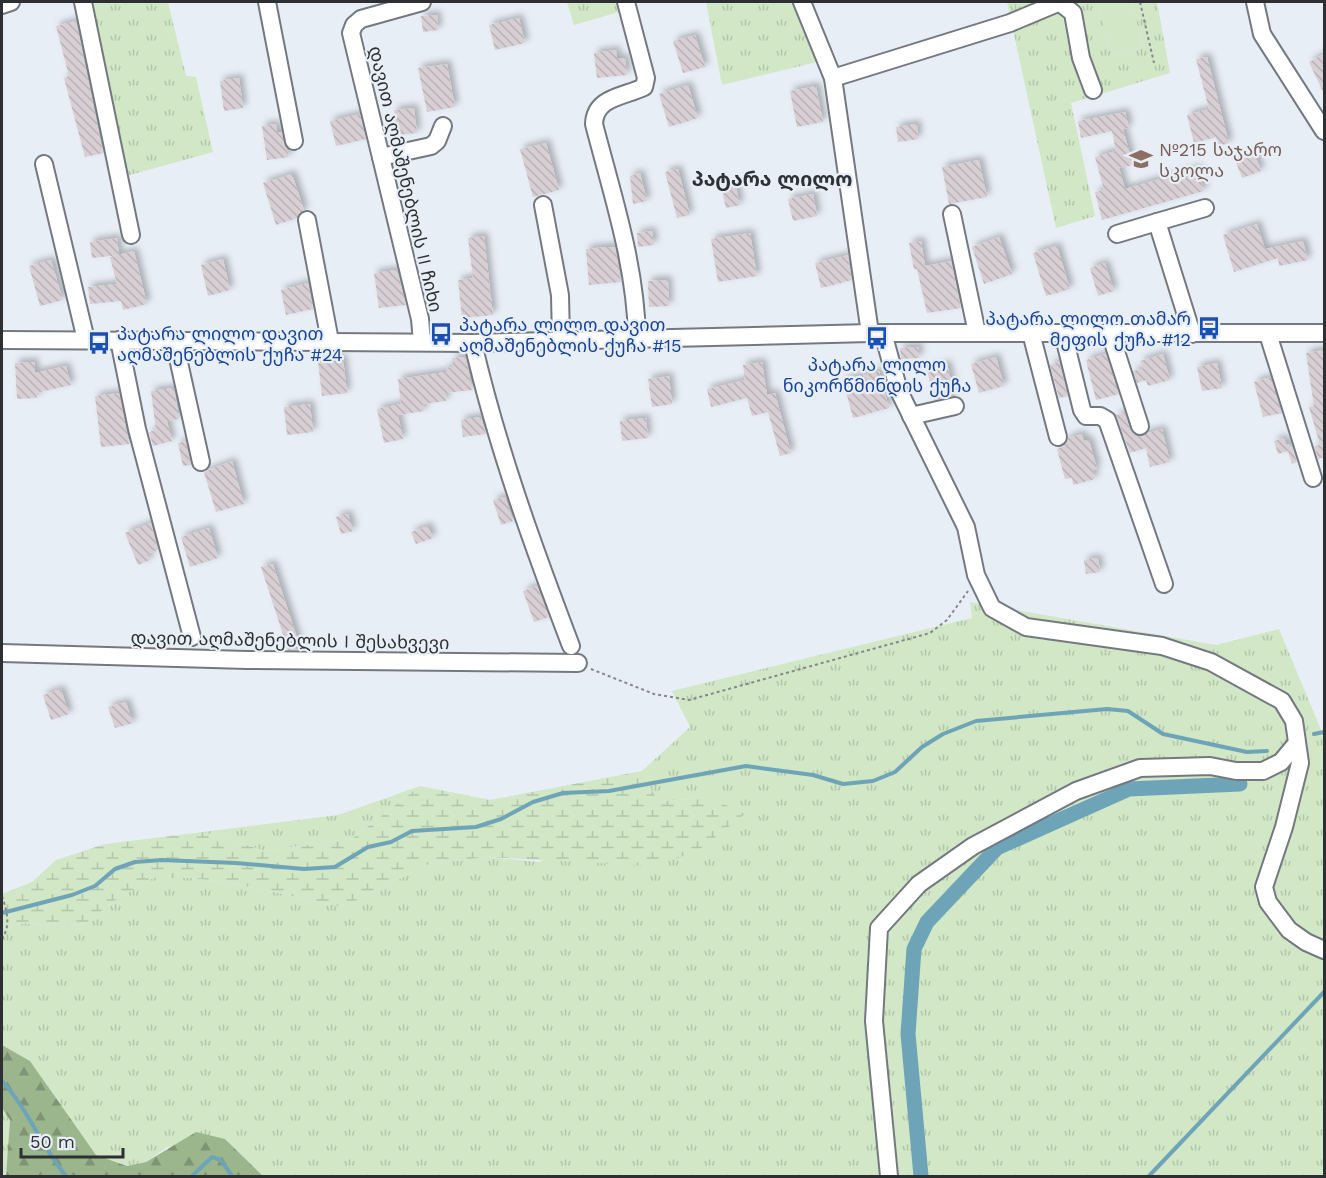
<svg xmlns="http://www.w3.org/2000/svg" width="1326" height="1178" font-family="'Work Sans','Noto Sans Georgian',sans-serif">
<defs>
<pattern id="grass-tufts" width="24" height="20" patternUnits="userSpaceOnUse" patternTransform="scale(1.5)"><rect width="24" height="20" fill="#d1e7c5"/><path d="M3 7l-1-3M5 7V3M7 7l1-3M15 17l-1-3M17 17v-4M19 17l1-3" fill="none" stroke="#b4c6aa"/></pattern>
<pattern id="forest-firs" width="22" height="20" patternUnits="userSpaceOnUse" patternTransform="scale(1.5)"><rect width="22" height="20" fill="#9bb58d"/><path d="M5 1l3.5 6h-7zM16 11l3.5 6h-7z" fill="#7f9474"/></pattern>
<pattern id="wetland-marsh" width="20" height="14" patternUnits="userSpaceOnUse" patternTransform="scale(1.5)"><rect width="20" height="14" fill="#d1e7c5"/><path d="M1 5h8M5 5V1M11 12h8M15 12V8" fill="none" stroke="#b4c6aa"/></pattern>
<pattern id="building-back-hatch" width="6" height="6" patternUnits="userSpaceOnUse" patternTransform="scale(1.5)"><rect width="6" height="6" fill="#d8cfd4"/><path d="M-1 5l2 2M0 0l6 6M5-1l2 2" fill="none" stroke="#bab2b6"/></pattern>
<filter id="shadow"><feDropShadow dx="4" dy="-4" stdDeviation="3" flood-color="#0004"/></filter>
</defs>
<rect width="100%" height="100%" fill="#e8eef6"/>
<!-- grass -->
<g fill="url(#grass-tufts)">
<path d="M91,2H168L186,76L196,77L213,152L126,176Z"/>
<path d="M567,2H616L619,12L574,25Z"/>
<path d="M706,2H795L821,61L722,85Z"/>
<path d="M1007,2H1097L1112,56L1143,47L1131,2H1157L1170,73L1071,103L1095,216L1056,228Z"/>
<path d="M970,602L1216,645L1279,629L1324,737V1176H263L225,1139L167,1147L146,1162L127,1166L96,1155L30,1061L2,1045V928L25,923L59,927L86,923L114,901L153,878H191L227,882L343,907L429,864L487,857L539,862L709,797L658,802L642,771L690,727L672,691L972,618Z"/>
<path d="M420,786L353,838L266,851L203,832L338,815Z"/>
<path d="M2,1108L10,1119L6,1176H2Z"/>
</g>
<!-- forest -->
<path fill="url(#forest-firs)" d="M2,1045L30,1061L96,1155L127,1166L146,1162L196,1132L225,1139L263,1176H6L10,1120L2,1108Z"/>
<!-- wetland -->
<path fill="url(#wetland-marsh)" d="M642,771L658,802L709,797L745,814L696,852L653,866L487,857L429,864L343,907L227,882L191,878H153L114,901L86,923L59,927L25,923L2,928V894L32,882L56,860L105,844L203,832L266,851L353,838L420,786L490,800Z"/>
<!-- park -->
<path fill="#d1e7c5" d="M1097,2H1131L1143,47L1112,56Z"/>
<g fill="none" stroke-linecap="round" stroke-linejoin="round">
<!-- stream -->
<g stroke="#6ea4b8" stroke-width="4">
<path d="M1314,734L1324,732"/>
<path d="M2,913L72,895L95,886L115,869L135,862L162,860L236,863L304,869L335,867L368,847L391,842L412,831L476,827L501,819L533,802L563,793L609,791L746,766L813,775L843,784L873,781L895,772L922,747L943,734L976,721L1107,709L1128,711L1163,734L1247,752L1267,751"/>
<path d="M2,1081C28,1109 41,1146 66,1176"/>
<path d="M192,1176L212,1157L221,1160L232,1176"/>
<path d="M1149,1176L1324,992"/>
</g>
<!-- canal -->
<path stroke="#6ea4b8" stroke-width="15" d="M921,1176L908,1034L914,949L927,922L997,848L1129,789L1240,784"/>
</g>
<!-- building -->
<g fill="url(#building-back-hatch)" filter="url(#shadow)">
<path d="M437,15L438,30L423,32L421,16Z"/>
<path d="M519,18L525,43L495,50L489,25Z"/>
<path d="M76,21L103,153L85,157L64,78L69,76L56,26Z"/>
<path d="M695,35L705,67L683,73L673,41Z"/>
<path d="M616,50L617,59L625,58L627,75L597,78L594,53Z"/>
<path d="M1324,54V94L1309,62Z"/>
<path d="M1207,57L1229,143L1218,146L1216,137L1194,143L1187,115L1209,109L1196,59Z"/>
<path d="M447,64L455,107L427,112L418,68Z"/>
<path d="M239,78L243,108L224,111L220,81Z"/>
<path d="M688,85L698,118L669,127L659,94Z"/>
<path d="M816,86L823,122L797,127L790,91Z"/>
<path d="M414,108L417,133L397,135L394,110Z"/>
<path d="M1125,112L1129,128L1123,129L1133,165L1119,168L1125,189L1198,168L1204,191L1102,220L1095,192L1104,190L1095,157L1116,151L1112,131L1081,138L1078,121Z"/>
<path d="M360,114L366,139L336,146L330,121Z"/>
<path d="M276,124L277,133L282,132L289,157L267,160L262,126Z"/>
<path d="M917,124L918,139L898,142L896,127Z"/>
<path d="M546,143L559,190L533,197L520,149Z"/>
<path d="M1254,152L1261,171L1242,178L1235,159Z"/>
<path d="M979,160L987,197L949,204L942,167Z"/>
<path d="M678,169L690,215L677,218L665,172Z"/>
<path d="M640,173L647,201L633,204L630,176Z"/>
<path d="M292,174L304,210L297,218L276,225L263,183Z"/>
<path d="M736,187L740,205L726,208L722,190Z"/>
<path d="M813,194L817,216L793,221L788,199Z"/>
<path d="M1257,224L1265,249L1303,241L1308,260L1279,266L1278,258L1234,272L1223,235Z"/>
<path d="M652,231L654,245L638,247L637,233Z"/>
<path d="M750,233L757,276L718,282L711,239Z"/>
<path d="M484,236L493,315L462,318L458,280L473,278L468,238Z"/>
<path d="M999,237L1012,274L984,284L972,247Z"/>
<path d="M117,238L119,255L92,258L90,242Z"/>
<path d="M921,241L925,266L951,261L961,308L927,313L917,269H914L909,243Z"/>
<path d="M1057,246L1070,289L1046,296L1033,253Z"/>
<path d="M605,247H615L621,282L589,285L586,249Z"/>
<path d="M134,251L147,304L123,310L121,301L90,304L88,287L117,284L110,257Z"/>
<path d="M848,255L852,280L821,288L815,263Z"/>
<path d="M223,259L230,290L208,296L201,265Z"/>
<path d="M51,260L63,300L40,306L29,266Z"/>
<path d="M1105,263L1114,291L1098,296L1090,268Z"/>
<path d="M397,270L406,305L379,308L374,273Z"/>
<path d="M668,280L669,306L649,307L648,281Z"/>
<path d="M308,283L313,309L286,315L281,290Z"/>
<path d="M919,347V358L901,359L900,348Z"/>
<path d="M1324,350V457L1318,459L1314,446L1320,445L1309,407L1314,406L1306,353Z"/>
<path d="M1106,354L1119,394L1096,400L1086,360Z"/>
<path d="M1163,354L1170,380L1148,386L1146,380L1137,383L1133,371L1143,369L1140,361Z"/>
<path d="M466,357L472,390L445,393L446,401L423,404L424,411L398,415L403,439L384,443L377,409L401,404L398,379L446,372V368L453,367L452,358Z"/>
<path d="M996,357L1004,386L979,393L971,364Z"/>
<path d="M343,358L347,393L322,396L318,361Z"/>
<path d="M35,362V373L66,366L71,385L36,393L37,398L17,399L15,363Z"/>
<path d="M762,362L767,395L775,393L791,453L780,456L768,412L752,416L747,398L711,407L707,389L745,380L743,365Z"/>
<path d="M1059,362L1068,396L1059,398L1050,365Z"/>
<path d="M1217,363L1222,388L1202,391L1197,367Z"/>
<path d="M947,364L955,396L934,400L927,369Z"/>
<path d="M879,371L889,408L853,418L843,380Z"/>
<path d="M669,376L672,404L652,407L648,379Z"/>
<path d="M1271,377L1282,413L1263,417L1254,382Z"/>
<path d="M174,388L179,419L167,421L172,441L153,446L149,432L156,430L151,391Z"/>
<path d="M119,393L129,444L101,447L95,396Z"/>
<path d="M310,404L313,432L287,435L284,407Z"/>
<path d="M1125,413L1130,430L1137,436L1162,429L1170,462L1150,467L1146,448L1130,453L1116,415Z"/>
<path d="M481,417L486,434L463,437L461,420Z"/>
<path d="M646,418L648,438L622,441L620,421Z"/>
<path d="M1082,434L1084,441L1089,440L1097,469L1093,470L1095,479L1073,485L1072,478L1065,479L1057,449L1062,447L1068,438Z"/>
<path d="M1284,438L1286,445L1291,444L1297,462L1292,464L1288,451L1278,454L1274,441Z"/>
<path d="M186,441L191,465L183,466L178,443Z"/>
<path d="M232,461L244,504L216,512L204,472Z"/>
<path d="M505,497L513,521L501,525L493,500Z"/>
<path d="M348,514L353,531L341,534L336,517Z"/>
<path d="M151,523L158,550L147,554L150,560L138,565L125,533Z"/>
<path d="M428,526L433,538L416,544L411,532Z"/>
<path d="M209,528L218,558L190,567L181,537Z"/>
<path d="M1098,558L1100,572L1086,574L1084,560Z"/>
<path d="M273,564L301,650H288L261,567Z"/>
<path d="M537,586L549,617L534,622L523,591Z"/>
<path d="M61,689L69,714L51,720L43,695Z"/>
<path d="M126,702L133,723L115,728L108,707Z"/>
</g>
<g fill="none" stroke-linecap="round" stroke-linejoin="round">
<!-- minor casing -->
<g stroke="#747981" stroke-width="20">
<g id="minor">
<path d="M83,2L131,235"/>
<path d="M267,2L294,141"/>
<path d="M422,2L361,19L354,25L351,33L420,319L422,342"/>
<path d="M626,2L646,78L644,87C623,97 595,97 594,124C612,194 636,265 637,339"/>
<path d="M802,2L833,78L870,333"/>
<path d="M1059,2L1073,13L1081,58L1093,90"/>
<path d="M1255,2L1262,34L1324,131"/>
<path d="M2,5L11,2"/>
<path d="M833,78L1010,23L1060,2"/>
<path d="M381,157L431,146L437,141L443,126"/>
<path d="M44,164L86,340"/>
<path d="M543,205L560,295L561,340"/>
<path d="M952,214L977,333"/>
<path d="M307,220L330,341"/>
<path d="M1117,234L1157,222"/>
<path d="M883,333L899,391L966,527L976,575L992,608L1026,627L1162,646L1211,662L1282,701L1294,721L1300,763L1284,827L1264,887L1268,902L1289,930L1306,942L1324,950"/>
<path d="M1031,333L1058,437"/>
<path d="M1063,333L1082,410L1086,416H1100L1107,420L1164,584"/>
<path d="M1110,333L1140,426"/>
<path d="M1192,334L1157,222L1205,208"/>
<path d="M1268,334L1313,478"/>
<path d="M2,340L473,343L870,333H1324"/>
<path d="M119,340L137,429L192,637"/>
<path d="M174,340L201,462"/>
<path d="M473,343C497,447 533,546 571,646"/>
<path d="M911,416L955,406"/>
<path d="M2,653L247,660L578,663"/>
<path d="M889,1176L874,1021L879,928L919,884L973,846L1076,791L1140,768L1210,766L1236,771H1263L1281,762L1296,744"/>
</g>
</g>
<!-- path -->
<g stroke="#84878d" stroke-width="2" stroke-dasharray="3 3" stroke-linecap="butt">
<path d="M1140,2L1154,63"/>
<path d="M591,669L654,694L689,700L930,633L947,620L968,591"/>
<path d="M2,896C7,912 11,925 2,939"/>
</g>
<!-- minor -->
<use href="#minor" stroke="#fff" stroke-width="16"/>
</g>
<!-- icons -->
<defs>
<g id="school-bare" transform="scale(1.8)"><path d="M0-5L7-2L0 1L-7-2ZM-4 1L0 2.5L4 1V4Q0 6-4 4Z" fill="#8d6e63" stroke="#e8eef6" stroke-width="2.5" paint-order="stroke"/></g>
<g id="bus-bare" transform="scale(1.8)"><path d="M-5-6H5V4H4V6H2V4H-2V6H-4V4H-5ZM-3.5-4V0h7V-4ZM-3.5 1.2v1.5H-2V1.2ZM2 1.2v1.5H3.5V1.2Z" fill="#1a4fb4" stroke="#e8eef6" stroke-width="2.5" paint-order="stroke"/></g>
</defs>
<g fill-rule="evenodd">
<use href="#school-bare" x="1141" y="159"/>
<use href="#bus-bare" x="1209" y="328"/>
<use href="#bus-bare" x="441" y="334"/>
<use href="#bus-bare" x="877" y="338"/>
<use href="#bus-bare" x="99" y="343"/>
</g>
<g text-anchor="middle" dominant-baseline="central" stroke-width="4.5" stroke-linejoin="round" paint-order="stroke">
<!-- education labels -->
<g font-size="18" fill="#785e54" stroke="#e8eef6" text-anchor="start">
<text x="1159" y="149">№215 საჯარო<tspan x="1159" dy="21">სკოლა</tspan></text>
</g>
<!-- street labels -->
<g font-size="18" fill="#2d2f33" stroke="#e8eef6">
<text transform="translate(406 179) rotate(77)">დავით აღმაშენებლის II ჩიხი</text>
<text transform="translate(290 640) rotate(1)">დავით აღმაშენებლის I შესახვევი</text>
</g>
<!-- transit labels -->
<g font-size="18" fill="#164399" stroke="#e8eef6" text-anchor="start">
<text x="1191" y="318" text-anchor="end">პატარა ლილო თამარ<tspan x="1191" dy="21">მეფის ქუჩა #12</tspan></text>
<text x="459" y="324">პატარა ლილო დავით<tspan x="459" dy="21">აღმაშენებლის ქუჩა #15</tspan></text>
<text x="117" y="333">პატარა ლილო დავით<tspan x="117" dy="21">აღმაშენებლის ქუჩა #24</tspan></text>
<text x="877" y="364" text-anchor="middle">პატარა ლილო<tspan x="877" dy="21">ნიკორწმინდის ქუჩა</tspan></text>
</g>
<!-- neighbourhood labels -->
<g font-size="20" font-weight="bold" fill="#2c3037" stroke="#e8eef6">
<text x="772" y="179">პატარა ლილო</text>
</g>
</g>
<!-- border -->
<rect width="1326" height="1178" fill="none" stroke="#2d2f33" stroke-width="6"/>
<!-- scale -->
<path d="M21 1148v9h102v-9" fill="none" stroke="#2d2f33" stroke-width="3"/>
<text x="30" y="1148" font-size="18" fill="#2d2f33" stroke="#e8eef6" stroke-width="4.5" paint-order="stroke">50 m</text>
</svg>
